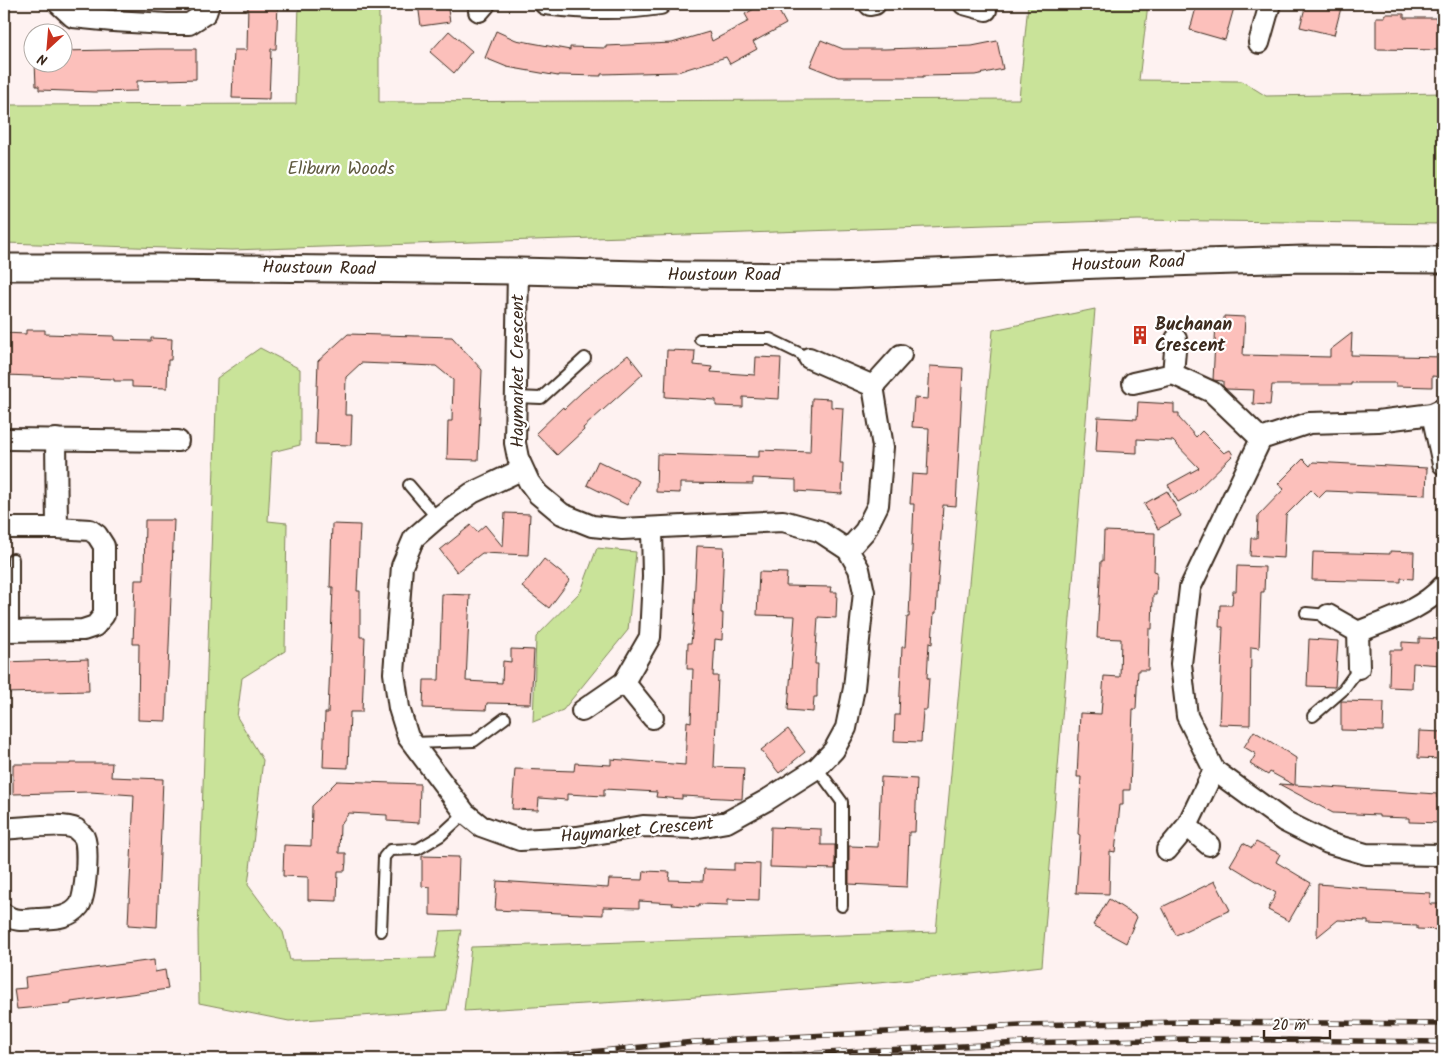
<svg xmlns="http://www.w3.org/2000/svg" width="1447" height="1063" font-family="Kalam,sans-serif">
<rect width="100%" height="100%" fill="#fef2f1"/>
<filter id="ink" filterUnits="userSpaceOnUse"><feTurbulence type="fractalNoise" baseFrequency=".02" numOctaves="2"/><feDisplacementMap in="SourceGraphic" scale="10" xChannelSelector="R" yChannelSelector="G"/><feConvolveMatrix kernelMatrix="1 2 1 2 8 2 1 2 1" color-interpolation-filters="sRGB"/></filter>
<g filter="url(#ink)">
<!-- green -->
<g fill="#c9e399" stroke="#82865c">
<path d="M299,4H379V102L1019,99L1028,4H1148L1139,80L1242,81L1266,96L1443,93V224L1138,220L232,250L4,243V105L296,104Z"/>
<path d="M1095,309L1042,966C851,989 657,1000 464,1011L471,947L936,932L993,330Z"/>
<path d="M260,348L300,369V445L272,452L268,521L287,523L285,651L242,678L237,717L263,760L248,885L283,932L290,960L435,958L440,931L461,930L447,1010L289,1021L199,1003L198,932L217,378Z"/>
<path d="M597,548L636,552L628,630L563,710L533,722L536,637L581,591Z"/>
</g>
<!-- building -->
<g fill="#fcc0bb" stroke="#3b2a1e">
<path d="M248,4H278L276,49H271L269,99L232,98L234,50H247Z"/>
<path d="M418,4H447L450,22L421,26Z"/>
<path d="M763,4H775L786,24L753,42L757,49L730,64L726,57L677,72L601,74V76L558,75V76L507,67L485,58L496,31L516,40L570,50V47L606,48V46L672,43L709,32L712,41L749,21L745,14Z"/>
<path d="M1197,4H1235L1225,40L1190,30Z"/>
<path d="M1306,4H1342L1334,35L1300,27Z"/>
<path d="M1385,14H1404V18H1443V50L1376,49V17H1385Z"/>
<path d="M449,31L472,51L454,73L430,52Z"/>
<path d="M821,40L843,49H885L972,46L997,41L1003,69L975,75L923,76V77H838L810,66Z"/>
<path d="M159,49H196V79L137,81V91L94,92L39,90V86H36L35,62H62V51Z"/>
<path d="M1224,316L1245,317L1243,355L1330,357V350L1352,333L1351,355L1443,357V377L1432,376V387L1396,386V383H1351V385H1272L1270,405L1253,404L1254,390L1226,389L1223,386V381L1213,380L1216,322L1224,323Z"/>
<path d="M26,330H45V334L114,336V340L151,341V338L172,339L171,360H168L167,388L132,387V381H114V379L5,375L4,333L26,334Z"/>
<path d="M348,334L452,337L482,370L478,460L447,459L448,421H452L453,380L436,366L361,363L346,377L345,415H352L351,445L315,444L318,361Z"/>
<path d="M667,350L695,351L694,365L712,367L711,372L755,375L756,357L781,358L779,399L743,397V407L716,406V400L665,397Z"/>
<path d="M628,355L643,374L583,428L584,430L557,455L536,433L563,407L564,409L583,391Z"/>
<path d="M930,366L963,368L956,506L943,505L936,613H934L932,644L929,643L927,678H929L927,710H923L921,742L894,741L895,715H899L902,647H905L907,617H909L914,504H910L912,474L927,475L929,428L912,427L914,398L928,399Z"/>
<path d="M812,398L831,399V407L843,408L840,463H843L842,494L796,491V480L753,478V484L680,483V493L656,492L657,454L759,457V450L810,452Z"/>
<path d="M1138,402L1174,404V413H1179V418L1196,437L1202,431L1224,453L1230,450L1233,455L1194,493L1178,502L1168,485L1199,468L1173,441L1137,439V453L1096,451L1098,417L1137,419Z"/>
<path d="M1303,459L1310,466L1313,462L1427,468L1426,495L1326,491L1319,498L1311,490L1286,515L1284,558L1250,556L1251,538H1257L1258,516L1284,489L1278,484Z"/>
<path d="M598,461L639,481L627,505L587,485Z"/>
<path d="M1167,491L1181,516L1158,529L1144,504Z"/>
<path d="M505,513L530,514L528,555L482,553L457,572L440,550L471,525L477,532L485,525L503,547Z"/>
<path d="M145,520H174L166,721L138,720L139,644H133L135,580H144Z"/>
<path d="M332,524L360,525L357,591H360V637H365L362,712H350L348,768L323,767L325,713H328L333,587H330Z"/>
<path d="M1104,531L1155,533L1154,571L1157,572L1156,595H1153L1152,629H1149L1148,670H1138L1136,709H1133L1130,790H1123V805H1120L1115,852L1110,851L1109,894L1076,893L1080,835L1078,834L1081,777H1077L1080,713L1101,714L1104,676L1120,677L1121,639L1097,638L1101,561H1103Z"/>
<path d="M697,546L724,547L721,613H723L722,640L715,639L713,676H718L714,767L744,768L742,799L682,796V799L656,797L657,792L604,789V796L567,794V800L539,798L538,810L512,809L515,769L574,771L575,763L611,765V759L685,765L687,721L691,722L693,669H687L688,643H691L693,625Z"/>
<path d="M1390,551L1414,552L1413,579L1401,578V582L1312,580L1313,552L1390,554Z"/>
<path d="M544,559L570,580L549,608L522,587Z"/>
<path d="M1237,566L1265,567L1264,592H1261L1259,648L1251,647L1250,725L1219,724L1223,627H1219L1220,605H1232L1233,591H1236Z"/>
<path d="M759,572L787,573L786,586L831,587L830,592H837L836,618L818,617L815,664H818L817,687V697H814L813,712L788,710L795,616L757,615Z"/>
<path d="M442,594L470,595L466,681L502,683L503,661L511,662V649L534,650L531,704L487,703L486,710L423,708L424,680H439Z"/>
<path d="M1419,638L1443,639L1441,665L1413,663L1412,688L1389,687L1390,650H1402V642L1419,643Z"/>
<path d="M1309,639L1338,641L1335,687L1307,686Z"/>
<path d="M88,659L89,691L4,693V662Z"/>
<path d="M1341,701L1384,702L1383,731L1341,730Z"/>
<path d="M788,729L805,752L779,773L761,750Z"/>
<path d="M1254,731L1296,758L1295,785L1437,794V798H1443V823L1409,822V818L1379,817V815L1333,813L1279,784L1294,785L1270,772L1268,775L1250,764L1256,754L1244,747Z"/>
<path d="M1419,731L1443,732L1442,759L1418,758Z"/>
<path d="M70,763H112L111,777L163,779L157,927L128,925L134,795L90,792L13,794V764H70Z"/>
<path d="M881,777L917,779L915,832H909L907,887L849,884V846L878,847Z"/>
<path d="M337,781L420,784L419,823L387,821V815L349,813L340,825L339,853H346V862L345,871H338L337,901L308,900V877L283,876L284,845L311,846L312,806Z"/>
<path d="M771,827L821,829V845H835V869L770,867Z"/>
<path d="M1256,842L1280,854L1276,862L1311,883L1289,921L1268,910L1276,893L1230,865L1243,843L1252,848Z"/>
<path d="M422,856L459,857L457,916L430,915V887L422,886Z"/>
<path d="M734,863L760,864L759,900L728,899V905L699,904V907L672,905L673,903L639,901V908L603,907V915L495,910L497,881L608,888L609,879L643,880L644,871L670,872L669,880L703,881L704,869L734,870Z"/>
<path d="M1215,881L1230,910L1176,935L1162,907Z"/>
<path d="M1318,884L1367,888V890L1431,893L1430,904H1443V930L1417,929V926L1368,924V921L1338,920L1317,937Z"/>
<path d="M1109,899L1137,917L1126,943L1093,925Z"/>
<path d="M154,960L155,972L165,970L168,989L71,1002V1004L17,1009L14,989L26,988L25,977Z"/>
</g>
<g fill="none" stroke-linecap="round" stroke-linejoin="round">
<!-- service casing -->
<g stroke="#3b2a1e" stroke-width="14">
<g id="service">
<path d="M700,339H770L809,358"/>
<path d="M516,397L541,398L585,358"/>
<path d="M409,485L437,518"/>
<path d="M1306,613L1328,615"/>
<path d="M13,631V559"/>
<path d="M1313,716L1343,690L1359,668"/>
<path d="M412,743L474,741L505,718"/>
<path d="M817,768L842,802V906"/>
<path d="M381,931L384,857L390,850L418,849L440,836L465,813"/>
</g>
</g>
<!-- minor casing -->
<g stroke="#3b2a1e" stroke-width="24">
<g id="minor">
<path d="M59,4L73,17L113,21L167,24H189L206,13L209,4"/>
<path d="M545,4C584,9 622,10 660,4"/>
<path d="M964,4L986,10"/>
<path d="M870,5L875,4"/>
<path d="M479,11L485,4"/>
<path d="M1259,43L1270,4"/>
<path d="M518,271L515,443L518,458L529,482L538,494L562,514L592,526L622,529L783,521L819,531L848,550L859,569L864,592L854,688L846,728L834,750L817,768L767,800L727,822L693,828L643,826L577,837L520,840L481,826L465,813L408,737L399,708L394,673L402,566L414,538L437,518L472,493L523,469"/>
<path d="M809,358L873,386L901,355"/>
<path d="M1173,374L1212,392L1261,439"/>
<path d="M1133,383L1173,374L1176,339"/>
<path d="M1443,409L1432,414L1378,421L1309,423L1261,439L1190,588L1181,664L1187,716L1214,770L1284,821L1328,843L1366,854L1443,855"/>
<path d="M1432,414L1443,464"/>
<path d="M9,439L178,441"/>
<path d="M56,439L57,528"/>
<path d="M4,528H57L90,530L97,535L104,546V615L95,626L83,630L4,631"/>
<path d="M848,550L865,531L878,505L883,447L873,386"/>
<path d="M1328,615L1358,632"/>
<path d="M1359,668L1358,632C1387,620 1422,610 1443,586"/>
<path d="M624,682L653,718"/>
<path d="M582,711L624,682L650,637L653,577L652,528"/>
<path d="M1187,826L1209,845"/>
<path d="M4,829C19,828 64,822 76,829C78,831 83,835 84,837C89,848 86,897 79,906C69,919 52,918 37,919C25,920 14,922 4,914"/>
<path d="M1167,850L1187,826L1214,770"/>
</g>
</g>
<!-- tertiary casing -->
<g stroke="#3b2a1e" stroke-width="29">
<path id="tertiary" d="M4,267H158L518,271L682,275L836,276L1100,265L1304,259L1443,260"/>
</g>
<!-- service -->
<use href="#service" stroke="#fff" stroke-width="10"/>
<!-- minor -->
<use href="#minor" stroke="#fff" stroke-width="20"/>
<!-- tertiary -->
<use href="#tertiary" stroke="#fff" stroke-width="25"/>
<!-- rail casing -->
<g stroke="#3b2a1e" stroke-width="5.5">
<g id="rail">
<path d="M516,1059L695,1042L1021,1025L1187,1022L1443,1024"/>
<path d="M704,1059L1022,1043L1188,1039L1443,1042"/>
</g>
</g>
<!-- rail -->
<use href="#rail" stroke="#fff" stroke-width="4" stroke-dasharray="11" stroke-linecap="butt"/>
</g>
</g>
<!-- icons -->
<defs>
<g id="building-bare" transform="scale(1.5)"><path d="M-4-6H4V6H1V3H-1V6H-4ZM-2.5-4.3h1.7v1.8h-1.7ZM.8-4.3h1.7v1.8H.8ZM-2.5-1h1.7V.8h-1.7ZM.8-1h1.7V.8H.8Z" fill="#c8321e" stroke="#fff" stroke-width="2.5" paint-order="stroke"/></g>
</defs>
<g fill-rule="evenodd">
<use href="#building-bare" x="1140" y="335"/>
</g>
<g text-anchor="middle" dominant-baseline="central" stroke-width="4.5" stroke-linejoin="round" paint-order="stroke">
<!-- park labels -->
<g font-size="18" fill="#5e583d" stroke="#fff">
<text x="341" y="169">Eliburn Woods</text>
</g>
<!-- street labels -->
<g font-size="18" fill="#3b2a1e" stroke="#fff">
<text transform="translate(1128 264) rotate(-2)">Houstoun Road</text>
<text transform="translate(319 269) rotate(1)">Houstoun Road</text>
<text x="724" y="275">Houstoun Road</text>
<text transform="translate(518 371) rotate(-90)">Haymarket Crescent</text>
<text transform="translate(637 831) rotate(-5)">Haymarket Crescent</text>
</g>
<!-- poi labels -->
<g font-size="18" font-weight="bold" fill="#3b2a1e" stroke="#fff" text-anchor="start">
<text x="1155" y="325">Buchanan<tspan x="1155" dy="21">Crescent</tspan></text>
</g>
</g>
<!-- margin -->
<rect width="1447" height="1063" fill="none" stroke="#fff" stroke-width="20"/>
<rect x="10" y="10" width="1427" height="1043" fill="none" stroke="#3b2a1e" stroke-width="2" filter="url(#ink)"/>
<!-- north arrow -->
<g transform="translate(48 48) rotate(206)"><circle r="24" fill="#ffffff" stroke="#b1aaa5"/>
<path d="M0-4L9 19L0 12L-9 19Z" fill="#c8321e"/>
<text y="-8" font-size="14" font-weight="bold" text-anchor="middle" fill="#3b2a1e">N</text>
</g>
<!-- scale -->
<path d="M1264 1030v8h66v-8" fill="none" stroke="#3b2a1e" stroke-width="2.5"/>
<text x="1272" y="1030" font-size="15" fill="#3b2a1e" stroke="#ffffff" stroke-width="4" paint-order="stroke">20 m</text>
</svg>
